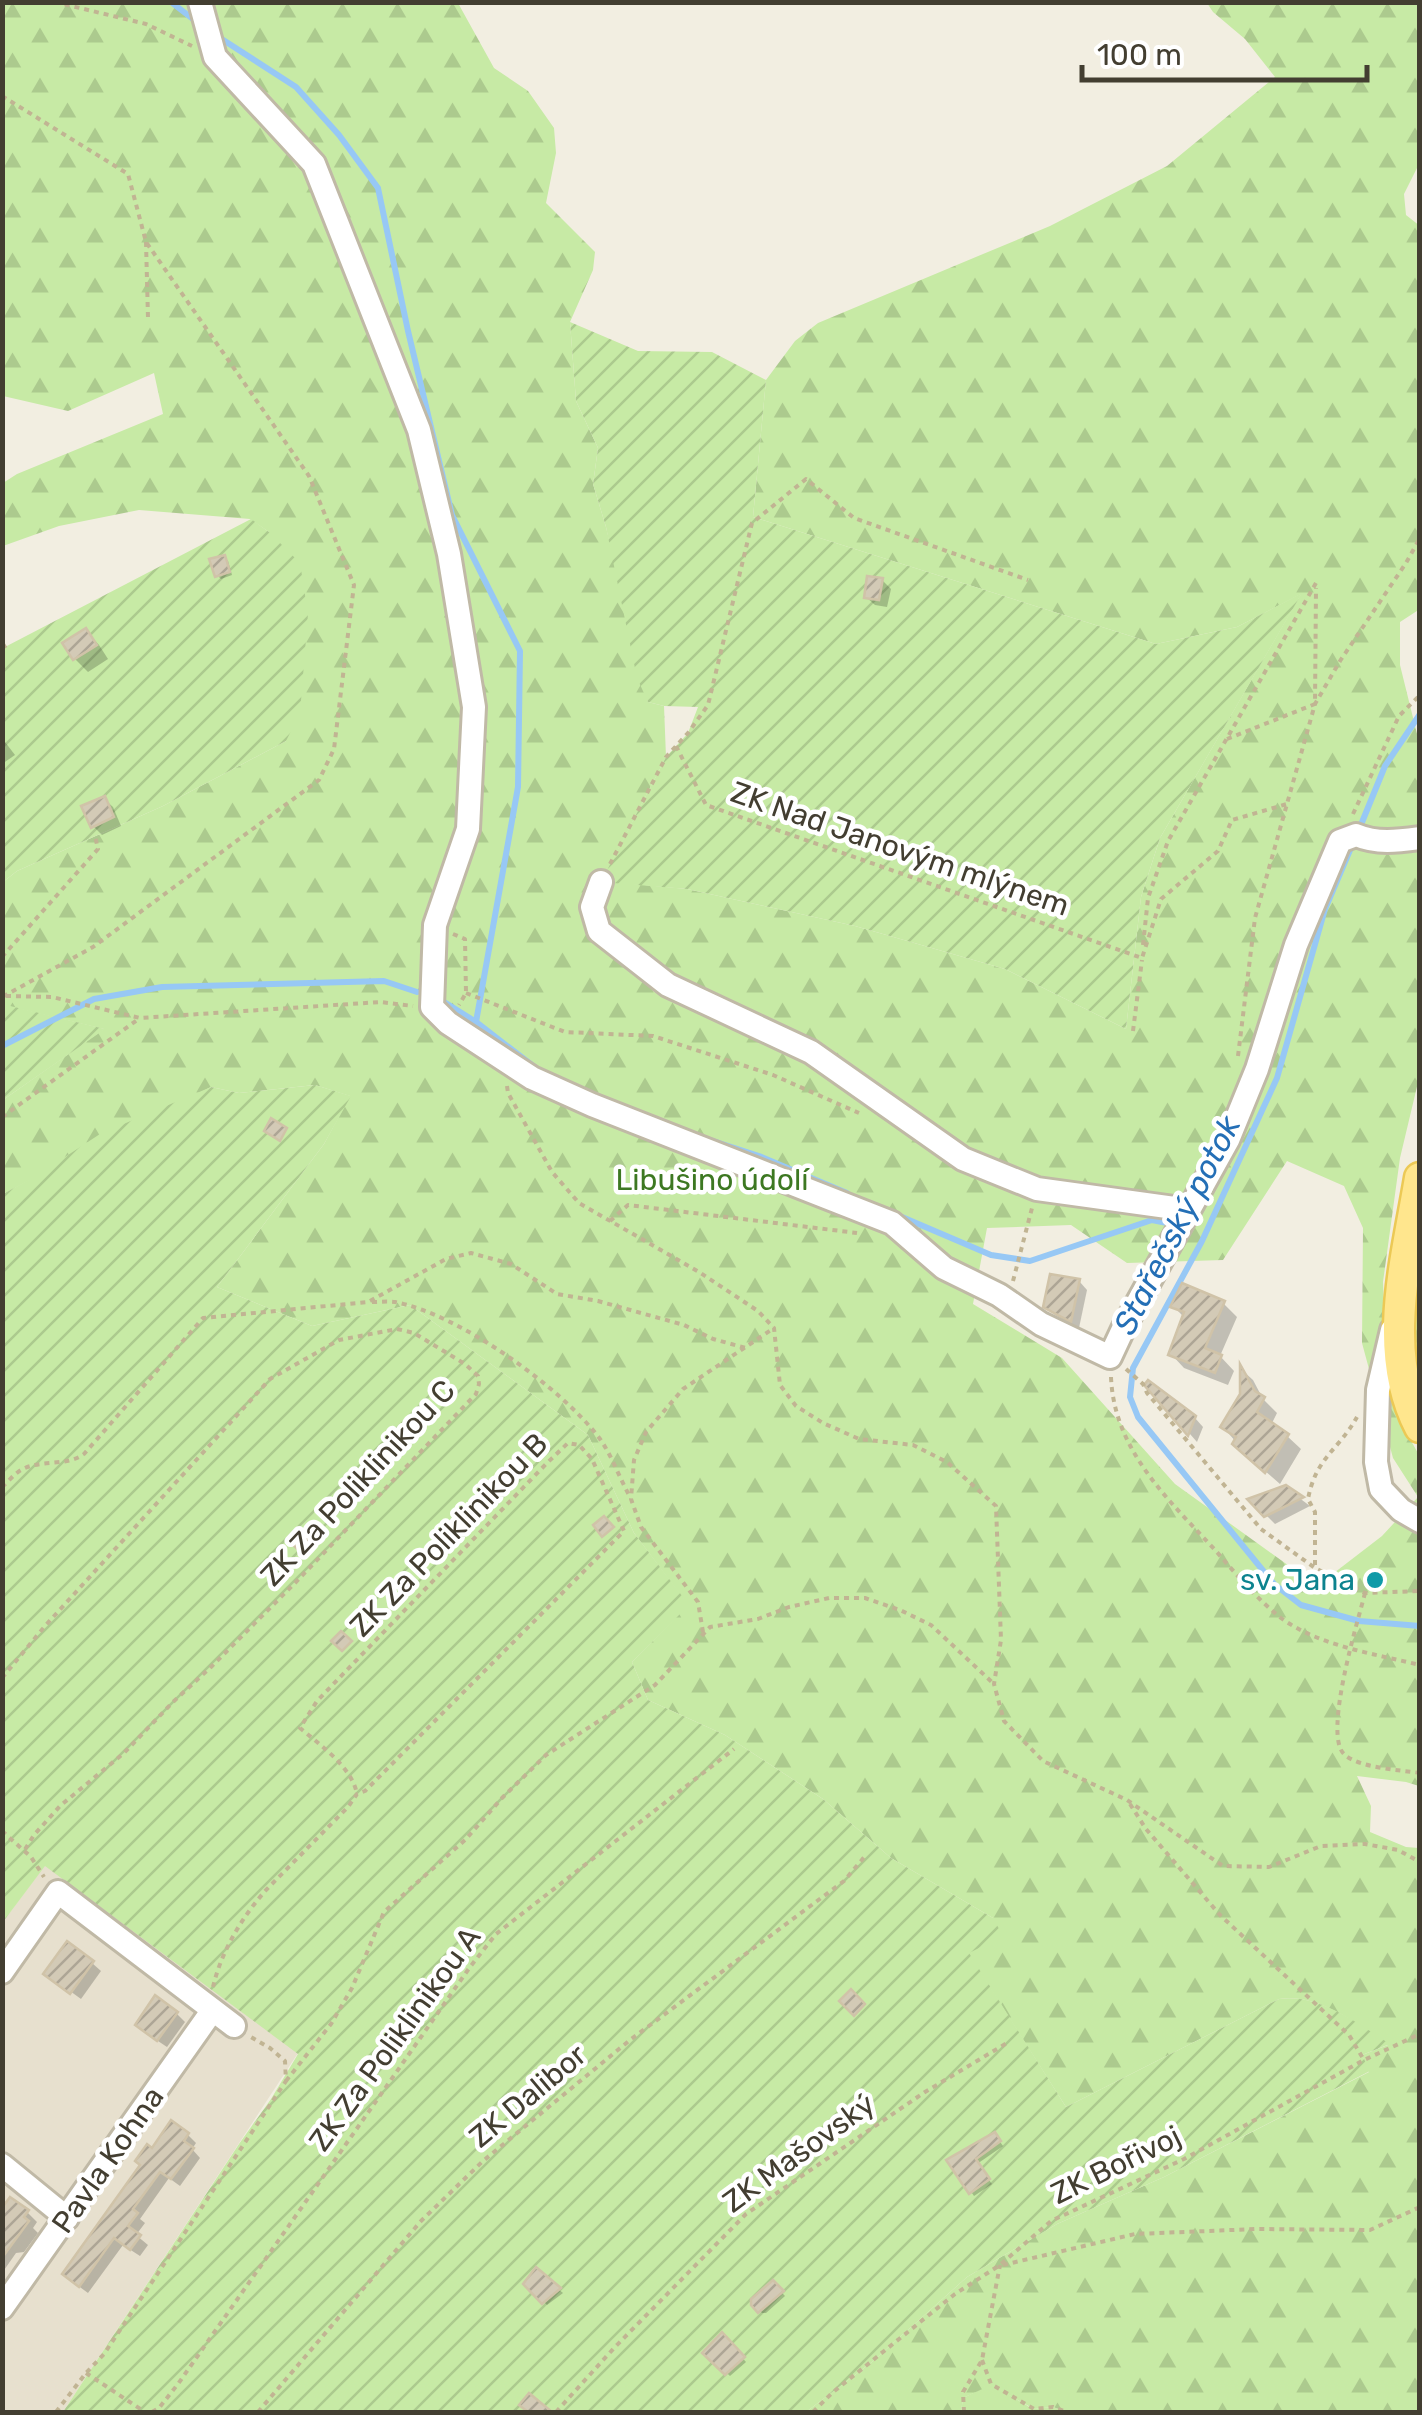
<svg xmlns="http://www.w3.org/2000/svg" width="1422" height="2415" font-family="Rubik,sans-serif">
<defs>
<pattern id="forest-firs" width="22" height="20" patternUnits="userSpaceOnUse" patternTransform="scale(2.5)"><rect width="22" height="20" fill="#c7eaa5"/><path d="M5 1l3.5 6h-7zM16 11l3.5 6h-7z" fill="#acca8e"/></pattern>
<pattern id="garden-furrows" width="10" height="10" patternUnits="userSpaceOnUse" patternTransform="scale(2.5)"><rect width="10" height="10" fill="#c7eaa5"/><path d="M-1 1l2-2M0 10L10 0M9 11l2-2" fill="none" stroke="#acca8e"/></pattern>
<pattern id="building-hatch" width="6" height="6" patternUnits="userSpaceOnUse" patternTransform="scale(2.5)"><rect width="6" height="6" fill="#d3cab6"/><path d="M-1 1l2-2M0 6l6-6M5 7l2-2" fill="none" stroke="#ada595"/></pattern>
</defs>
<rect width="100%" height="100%" fill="#f2eee1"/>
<!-- residential -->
<path fill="#e7e0ce" d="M45,1865L298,2053L63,2412H3V1922Z"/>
<!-- grass -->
<path fill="#c7eaa5" d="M991,2384L1033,2409L1053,2407L1067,2412H961L963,2398Z"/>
<!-- forest -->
<g fill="url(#forest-firs)" fill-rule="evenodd">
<path d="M3,3H458L494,68L528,91L554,128L556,153L546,203L595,252L593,270L570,322L576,401L598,448L593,484L606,527L648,702L664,706L666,757L602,881L687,889L855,926L1005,969L1126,1029L1141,897L1160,838L1301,594L1237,627L1156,644L753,517L766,380L795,341L818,323L1050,226L1167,166L1275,77L1245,39L1213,12L1207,3H1419V164L1404,194L1406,215L1420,226V609L1400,622V665L1420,746V1074L1400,1158L1383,1282L1387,1375L1400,1421L1419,1455V1786L1406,1782L1357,1776L1371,1806L1370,1832L1406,1847L1419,1848V2412H1067L1053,2407L1034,2409L991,2385L963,2398L961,2412H806L872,2362L967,2277L1057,2224L1164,2177L1369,2072L1362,2055L1388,2045C1357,2024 1319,1993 1279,1999L1066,2107L968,1953L993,1918L891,1858L823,1799L725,1735L648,1700L632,1662L688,1605L634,1533L588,1435L410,1305L312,1326L217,1287L324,1144L350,1096L315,1085L239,1093L211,1087L3,1194V1100L104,1029L3,1005V882L17,871L163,806L286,741L269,532L250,519L139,510L59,526L3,546V483L17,474L163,414L154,373L68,411L3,396ZM1287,1161L1344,1186L1363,1228L1362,1343L1393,1458L1418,1497L1382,1536L1317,1586L1175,1484L1062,1358L973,1304L987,1228L1071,1225L1127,1263L1223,1260Z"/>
<path d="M1419,1229V1385C1406,1340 1413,1275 1419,1229Z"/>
</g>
<!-- garden -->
<g fill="url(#garden-furrows)">
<path d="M570,322L638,351L712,352L766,380L753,517L1156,644L1237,627L1302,593L1160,838L1141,897L1126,1029L1005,969L855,926L687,889L601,882L666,757L688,733L698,707L664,706L648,702L637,678L606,527L593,484L598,448L576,401Z"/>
<path d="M251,519L269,532L300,563L308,614L300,713L286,741L163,806L17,871L3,882V648Z"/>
<path d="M2,1005H6L105,1029L3,1100Z"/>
<path d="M315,1085L351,1096L324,1144L217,1287L312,1326L410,1305L588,1435L634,1533L689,1605L632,1662L648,1700L725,1735L823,1799L891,1858L993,1918L1003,1936L969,1953L1066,2107L1279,1999C1319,1993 1358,2024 1390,2044L1362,2055L1370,2071L1164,2177L1057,2224L967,2277L872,2362L806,2412H63L239,2144L271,2099L298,2054L45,1866L3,1922V1194L36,1176L100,1134L211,1087L239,1093Z"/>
</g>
<!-- shadow -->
<g fill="#0003">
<path d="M224,557L228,561L232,575L221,579L217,575Z"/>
<path d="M882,580L891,589L887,607L875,605L866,597Z"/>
<path d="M86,631L99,645L108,659L88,672L75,659Z"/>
<path d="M2,738L15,755L2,764Z"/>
<path d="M104,799L113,807L121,826L102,835L93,826Z"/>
<path d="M1079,1281L1087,1290L1079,1328L1055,1315L1046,1306Z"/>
<path d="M1223,1303L1237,1317L1220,1356L1234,1371L1228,1385L1184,1368L1171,1354L1185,1318L1173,1306Z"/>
<path d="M1242,1370L1253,1380L1263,1399L1277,1413L1271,1425L1287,1436L1301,1449L1280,1484L1249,1457L1223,1427L1243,1395Z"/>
<path d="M1147,1385L1195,1418L1203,1427L1197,1442Z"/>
<path d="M1286,1488L1310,1506L1275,1524L1251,1500Z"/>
<path d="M92,1963L101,1971L81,1999L52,1978Z"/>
<path d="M177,2014L185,2022L167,2047L146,2033Z"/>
<path d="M188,2135L196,2143L192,2149L200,2158L180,2186L169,2178L140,2219L145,2223L136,2235L148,2245L140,2256L123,2245L88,2293L73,2282L153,2151Z"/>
<path d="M998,2139L1003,2146L977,2164L992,2184L974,2196L950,2161Z"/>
<path d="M2,2212H27L37,2222L33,2228L38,2233L24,2252L16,2253L2,2273Z"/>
<path d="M536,2271L563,2293L547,2305L526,2284Z"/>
<path d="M773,2283L785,2296L766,2313H762L751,2302Z"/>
<path d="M722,2335L746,2362L730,2376L706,2353Z"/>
</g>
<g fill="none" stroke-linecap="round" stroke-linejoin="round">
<!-- stream -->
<g stroke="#97c8f5" stroke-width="6">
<path d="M171,2L198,23"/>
<path d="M217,36L296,87L339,135L378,188L408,331L452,515L520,651L518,787L476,1022"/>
<path d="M1358,832L1385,766L1420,714"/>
<path d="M1353,843L1325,909L1277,1078L1202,1241L1133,1368L1130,1397L1138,1417L1274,1584L1301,1605L1359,1621L1420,1626"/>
<path d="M441,1000L476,1022L537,1069"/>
<path d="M2,1046L94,999L162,987L384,981L417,992"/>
<path d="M710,1140L759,1156L847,1193"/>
<path d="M895,1214L991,1255L1030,1261L1152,1220L1167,1223"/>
</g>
</g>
<!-- building -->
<g fill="url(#building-hatch)" stroke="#d0c3a8" stroke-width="2.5">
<path d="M225,555L230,572L215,577L209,559Z"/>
<path d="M867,576L883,578L879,600L864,598Z"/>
<path d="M86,628L97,645L73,660L62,643Z"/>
<path d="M105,796L114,817L91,828L81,806Z"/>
<path d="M271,1118L287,1128L280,1141L264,1131Z"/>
<path d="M1050,1274L1080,1279L1071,1322L1043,1307Z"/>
<path d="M1182,1283L1225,1301L1205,1348L1222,1355L1215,1373L1168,1355L1184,1312L1170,1307Z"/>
<path d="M1240,1364L1255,1391L1265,1397L1257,1412L1289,1434L1265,1473L1232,1444L1236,1437L1220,1427L1240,1394Z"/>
<path d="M1148,1380L1196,1416L1188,1436L1144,1385Z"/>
<path d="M1286,1485L1304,1497L1264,1517L1247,1499Z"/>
<path d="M604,1516L614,1527L602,1537L593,1525Z"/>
<path d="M304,1535L315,1546L305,1556L294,1546Z"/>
<path d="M341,1631L352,1641L342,1651L331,1641Z"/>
<path d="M67,1941L94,1961L70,1994L43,1974Z"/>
<path d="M851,1989L865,2004L854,2016L839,2001Z"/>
<path d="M155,1995L178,2012L157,2041L135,2025Z"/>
<path d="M171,2120L189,2133L184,2141L194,2148L171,2179L160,2172L133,2209L138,2213L128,2226L141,2235L130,2250L114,2238L79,2287L62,2274L140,2165L135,2161L147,2144L152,2148Z"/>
<path d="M995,2132L1001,2141L976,2159L990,2179L969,2194L946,2160Z"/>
<path d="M10,2197L29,2210L24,2217L29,2221L2,2258V2208Z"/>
<path d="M536,2267L561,2288L542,2304L523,2284Z"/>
<path d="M773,2280L784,2291L758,2313L751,2305V2299Z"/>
<path d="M722,2332L745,2357L725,2375L702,2353Z"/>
<path d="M529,2393L552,2412H528L519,2405Z"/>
</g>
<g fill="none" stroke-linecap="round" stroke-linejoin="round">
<!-- minor casing -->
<g stroke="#c0b9a6" stroke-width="28">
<g id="minor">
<path d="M200,2L215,57L314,164L419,430L449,554L474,707L468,829L435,925L432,1007L448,1023L532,1078L592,1105L892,1223L944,1268L999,1295L1041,1324L1110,1357L1124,1327L1228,1140L1257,1069L1296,945L1340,841L1356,835C1377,844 1398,841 1420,838"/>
<path d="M601,882L592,907L599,931L668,985L811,1052L963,1159L1037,1189L1189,1210"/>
<path d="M1392,1330L1378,1390L1376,1462L1381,1489L1401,1510L1420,1521"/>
<path d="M2,1972L58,1892L234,2026"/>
<path d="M2,2165L67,2218"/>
<path d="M2,2308L212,2011"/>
</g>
</g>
<!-- major casing -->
<g stroke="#ecc955" stroke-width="35">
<path id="major" d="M1420,1178C1407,1258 1380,1351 1420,1427"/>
</g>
<!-- path -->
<g stroke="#c1b493" stroke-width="4" stroke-dasharray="5 5" stroke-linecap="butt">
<path d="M55,2L146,24L192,46"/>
<path d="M2,96L128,174L146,242L309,476L354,585L334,749L319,780L93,947L4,996"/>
<path d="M146,242L148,318"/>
<path d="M2,648L8,644"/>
<path d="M1227,739L1315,704L1316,588"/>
<path d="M676,746L706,805L1142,958L1161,899L1218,851L1232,820L1287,804"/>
<path d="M1353,814L1399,716L1420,695"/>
<path d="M610,864L666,757L688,733L708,705L752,523L806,479L854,518L1028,580"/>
<path d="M453,934L465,939L466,993L459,1005"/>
<path d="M1143,945L1148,898L1168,841L1316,583"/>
<path d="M2,957L98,849L95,836"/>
<path d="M466,993L565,1032L653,1036L773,1075L859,1113"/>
<path d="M6,996L52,997L140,1018L380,1002L413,1006"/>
<path d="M1133,1031L1142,960"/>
<path d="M1238,1056L1255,918L1315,704L1340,661L1406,563L1420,538"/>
<path d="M507,1086L508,1093L552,1172L579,1203L699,1272L758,1311L774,1328L780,1385L796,1406L823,1423L859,1439L913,1445L947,1462L996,1506L1001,1640L994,1684L1004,1721L1043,1761L1127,1800L1223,1866L1269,1867L1321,1846L1365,1844L1398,1850L1420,1862"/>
<path d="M2,1117L140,1018"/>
<path d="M610,1221L628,1205L857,1233"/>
<path d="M1013,1281L1032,1208"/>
<path d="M372,1302C380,1302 388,1301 395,1302C459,1314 562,1388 600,1439C612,1456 619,1477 629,1495"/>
<path d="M1126,1369L1143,1384L1147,1393L1261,1529L1315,1568L1365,1593L1420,1591"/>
<path d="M1111,1377C1114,1451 1169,1500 1216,1551C1236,1574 1257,1599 1281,1618C1319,1646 1375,1654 1420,1665"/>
<path d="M2,1487C8,1482 14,1474 21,1470C40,1459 66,1467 84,1454L203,1318L368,1302L446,1259L471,1253L511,1264L557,1294L598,1301L684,1325L713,1339L746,1348"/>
<path d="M1315,1565V1512L1308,1499C1316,1457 1338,1451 1357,1417"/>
<path d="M1365,1593C1358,1621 1323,1734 1344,1754C1358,1768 1400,1770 1420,1773"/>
<path d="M703,1632L698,1602L641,1527L631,1499L634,1460L646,1432L683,1389L774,1328"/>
<path d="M2,1678L45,1626L270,1379L339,1340L397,1329L414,1333L465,1364L478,1376L479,1384L476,1394L295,1583L211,1667L173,1702L124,1753L60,1806L34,1835L24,1851"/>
<path d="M1130,1804L1146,1829L1220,1915L1349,2035L1364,2060"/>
<path d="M2,1831L31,1857L44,1877"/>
<path d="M213,1987C221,1952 242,1917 266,1890L348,1807L357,1794L365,1791L624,1531L592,1459L579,1445L568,1443L547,1463L317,1701L300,1728C320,1745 352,1767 357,1794"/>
<path d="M286,2081L331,2024L352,1988L384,1912L465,1840L502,1798L546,1755L655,1685L710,1627L758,1619L789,1607L829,1598H865L900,1610L931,1625L994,1684"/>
<path d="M1003,2265L1135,2234L1256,2229L1370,2230L1420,2207"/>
<path d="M982,2360L991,2384L1034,2409L1053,2407L1067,2412"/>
<path d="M86,2373L145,2412"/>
<path d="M56,2412L86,2373L104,2354L286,2081L285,2061L270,2048L251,2037"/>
<path d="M152,2412L159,2408L178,2384L470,1967L496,1934L734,1749"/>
<path d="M258,2412L421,2221L483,2161L630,2040L844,1881L866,1855"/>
<path d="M556,2412L615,2347L746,2214L925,2092L1007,2043"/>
<path d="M813,2412L832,2393L955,2294L1000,2265L1051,2221L1184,2159L1364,2060L1420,2034"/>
<path d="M964,2412L963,2392L982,2360L1000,2265"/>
</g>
<!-- minor -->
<use href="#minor" stroke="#fff" stroke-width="22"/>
<!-- major -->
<use href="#major" stroke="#ffe68d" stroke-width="30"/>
</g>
<!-- markers -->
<circle fill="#0f9aa8" stroke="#fff" stroke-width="4" cx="1375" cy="1580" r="10"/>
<g text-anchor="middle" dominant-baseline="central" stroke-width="9" stroke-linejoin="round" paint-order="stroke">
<!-- street labels -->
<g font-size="30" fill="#433e31" stroke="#fff">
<text transform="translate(900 849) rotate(19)">ZK Nad Janovým mlýnem</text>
<text transform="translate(358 1483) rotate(-47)">ZK Za Poliklinikou C</text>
<text transform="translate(449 1535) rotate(-46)">ZK Za Poliklinikou B</text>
<text transform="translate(395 2039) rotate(-54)">ZK Za Poliklinikou A</text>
<text transform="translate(528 2096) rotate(-40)">ZK Dalibor</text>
<text transform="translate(799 2153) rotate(-36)">ZK Mašovský</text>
<text transform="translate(108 2160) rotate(-55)">Pavla Kohna</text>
<text transform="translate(1116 2165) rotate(-26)">ZK Bořivoj</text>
</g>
<!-- park labels -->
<g font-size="30" fill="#3d7822" stroke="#fff">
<text x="712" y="1180">Libušino údolí</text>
</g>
<!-- culture labels -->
<g font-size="30" fill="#0d838f" stroke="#fff" text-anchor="end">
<text x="1355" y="1580">sv. Jana</text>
</g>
<!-- water labels -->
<g font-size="32" font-style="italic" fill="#246fb6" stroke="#fff">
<text transform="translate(1177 1225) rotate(-63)">Stařečský potok</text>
</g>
</g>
<!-- border -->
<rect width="1422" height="2415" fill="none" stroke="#433e31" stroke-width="10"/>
<!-- scale -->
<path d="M1082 65v15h285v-15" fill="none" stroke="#433e31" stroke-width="5"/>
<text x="1097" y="65" font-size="30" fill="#433e31" stroke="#ffffff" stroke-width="8" paint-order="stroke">100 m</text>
</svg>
